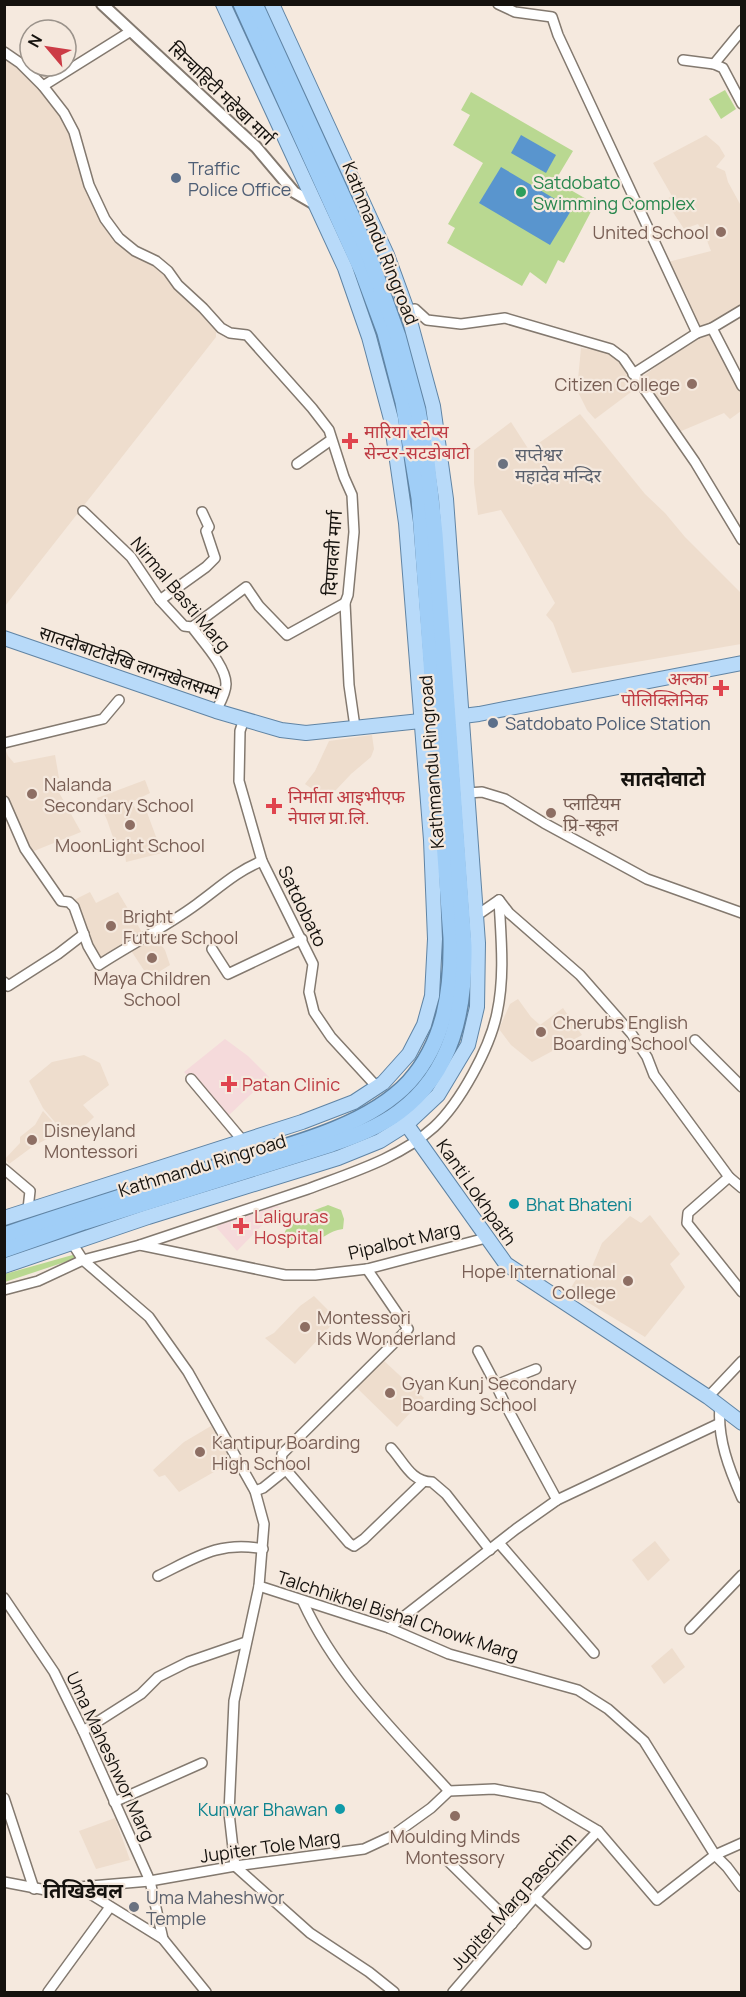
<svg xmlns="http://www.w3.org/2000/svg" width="746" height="1997" font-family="Manrope,'Noto Sans Devanagari',sans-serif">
<rect width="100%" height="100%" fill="#f5e9de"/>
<!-- built -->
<g fill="#eeddcd">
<path d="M4,55L19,64L62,114L112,233L150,256L216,329V337L5,606Z"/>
<path d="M706,135L719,146L725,156L716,167L725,171L728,182L740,204L741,313L698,328L687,296L668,262L711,251L706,238L698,224L684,229L665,200L672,196L653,163Z"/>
<path d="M710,332L726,358L741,391V411L730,419L724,413L679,432L641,378L668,357Z"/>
<path d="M581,348L608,352L623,364L635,389L595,419L587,410L577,390Z"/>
<path d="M580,414L645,494L665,513L685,537L741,593V644L572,673L553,623L546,615L555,603L524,548L501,510L478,515L474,483V450L511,422L529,450Z"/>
<path d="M372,735L374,749L371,757L351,774L335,791L321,795L305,784L315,771L329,741Z"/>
<path d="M4,746L8,756L14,763L55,755L59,778L52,780L81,832L34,851L27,846L5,799Z"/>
<path d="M145,780L150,793L132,802L136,810L145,807L162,853L126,862L125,855L117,849L107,820L97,798Z"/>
<path d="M90,892L96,903L118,892L143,934L99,961L72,901Z"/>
<path d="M154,936L165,950L170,965L149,978L130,949Z"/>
<path d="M518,999L531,1017L540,1025L563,1008L582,1035L532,1062L511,1045L499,1029L510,1004Z"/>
<path d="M84,1055L100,1063L109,1085L83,1105L94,1117L70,1140L43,1108L29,1081L52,1062Z"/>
<path d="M43,1111L52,1121L58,1133L32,1147L9,1164L5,1159L20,1143V1137L35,1125Z"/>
<path d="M650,1215L680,1254L670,1264L685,1287L645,1337L569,1291L581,1271L589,1274L602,1243L630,1216L641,1223Z"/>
<path d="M314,1296L337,1319L295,1364L265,1338L274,1333L300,1306Z"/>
<path d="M383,1360L424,1398L397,1427L356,1387Z"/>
<path d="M211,1426L233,1461L179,1492L165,1475L159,1477L153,1470L184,1442Z"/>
<path d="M655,1541L670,1560L648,1581L632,1560Z"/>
<path d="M672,1648L685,1667L664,1684L651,1666Z"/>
<path d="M115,1818L130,1860L96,1869L79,1831Z"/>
</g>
<!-- medical -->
<g fill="#f5dadb">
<path d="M225,1039L248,1056L269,1077L227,1117L184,1072Z"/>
<path d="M264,1203L280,1207L237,1251L216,1227Z"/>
</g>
<!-- green -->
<g fill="#b9d891">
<path d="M725,90L736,109L721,119L709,99Z"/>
<path d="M471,92L573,151L555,181L595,204L564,263L558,260L546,284L530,272L522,286L447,243L455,228L448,224L483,163L453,145L470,115L461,110Z"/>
<path d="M328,1205L341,1210L344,1219L343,1229C328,1231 322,1240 310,1243C303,1245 297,1243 290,1246L284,1234C291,1217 313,1211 328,1205Z"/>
<path d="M76,1254L77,1258L5,1282V1274Z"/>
</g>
<!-- water -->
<g fill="#5995ce">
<path d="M521,135L556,155L546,173L511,153Z"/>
<path d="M501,167L572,209L550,245L479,203Z"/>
</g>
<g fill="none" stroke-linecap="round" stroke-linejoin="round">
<!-- minor casing -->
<g stroke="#83796f" stroke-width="12">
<g id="minor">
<path d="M498,4L515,12L552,17L558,35L697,333"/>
<path d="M4,52L20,63L43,86L64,113L74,132L89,185L105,219L119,238L135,251L156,261L168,271L178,285L203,308L221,328L230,333L247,335L312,408L329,430L344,477L352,495L354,532L348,595L345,603L349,685L355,727"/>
<path d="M683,60L714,64L723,68L742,104"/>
<path d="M714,64L742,30"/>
<path d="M43,86L131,31"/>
<path d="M407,310L415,309L427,320L461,324L505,318L611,349L623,358L695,462L742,540"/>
<path d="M712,328L742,386"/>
<path d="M633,374L697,333L712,328L742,310"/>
<path d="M297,464L331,440"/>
<path d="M83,511L131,557L160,600L184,626L192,627C202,641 226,666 226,684C226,693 220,703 216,711"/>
<path d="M160,600L206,567L215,558L206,531L209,527L202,512"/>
<path d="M192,627L246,587L259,606L287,635L345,603"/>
<path d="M244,719L240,731L239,781L262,861L313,964L309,992L314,1012L331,1037L377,1087"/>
<path d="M4,743L103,719L119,700"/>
<path d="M468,793L482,792L505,799L544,823L647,879L742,913"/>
<path d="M4,801L25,849L61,901L69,902L74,907L88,946L99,965C131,944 166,927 197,904C219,888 237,871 262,861"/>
<path d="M476,916L499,900L509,913L580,975L631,1033L647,1057L654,1075L729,1177L742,1188"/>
<path d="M212,949L228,974L302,939"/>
<path d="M4,982L8,986L58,954L84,934"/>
<path d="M695,1040L742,1087"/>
<path d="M191,1079L243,1141"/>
<path d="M4,1169L30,1191L28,1209"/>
<path d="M729,1177L688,1213L687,1223L742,1292"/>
<path d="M72,1243L83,1260L149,1317L188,1372L255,1491L264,1524L259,1586L389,1628L449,1654L578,1690L608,1709L644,1741L715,1855L742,1843"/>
<path d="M140,1245C196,1226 252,1208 308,1189C350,1173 400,1158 434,1127C460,1103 490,1048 497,1013C505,976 501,938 499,900"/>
<path d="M4,1290L38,1281L83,1260L140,1245L285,1275H315L367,1269L486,1238"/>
<path d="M478,1351L496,1385"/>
<path d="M536,1369L496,1385L505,1404L557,1500"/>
<path d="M708,1397L742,1361"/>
<path d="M720,1406C717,1438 729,1469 742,1498"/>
<path d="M391,1448C404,1462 411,1482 432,1482L446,1494L490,1550"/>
<path d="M281,1464L349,1543L354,1546L364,1539L423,1482"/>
<path d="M255,1491L263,1488L283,1472L281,1464L282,1454L408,1329L367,1269"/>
<path d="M499,1543L594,1653"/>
<path d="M158,1576C195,1558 220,1540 263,1549"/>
<path d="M259,1586L234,1701L229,1813L235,1866L310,1933L369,1972L394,1992"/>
<path d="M4,1598L54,1672L83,1731L150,1881L163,1939"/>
<path d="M303,1602C337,1676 395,1732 449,1791"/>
<path d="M389,1628L516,1529L557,1500L718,1424"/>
<path d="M690,1629L742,1575"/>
<path d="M83,1731L141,1694L158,1677L188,1662L246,1642"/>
<path d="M4,1798L34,1889"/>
<path d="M114,1802L202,1763"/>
<path d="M448,1861L512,1924"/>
<path d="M4,1882L51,1891L79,1887L163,1939L206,1992"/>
<path d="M79,1887L150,1881L235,1866L364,1849L392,1836L431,1808L449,1791L494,1789L542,1798L598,1831L657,1900L715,1855L727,1867L742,1887"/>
<path d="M535,1897L586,1944"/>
<path d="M48,1992L110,1907"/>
<path d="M453,1992L535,1897L598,1831"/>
</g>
</g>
<!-- tertiary casing -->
<g stroke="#83796f" stroke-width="14">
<path id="tertiary" d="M102,4L256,147L294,192L318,206"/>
</g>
<!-- primary casing -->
<g stroke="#6084a4" stroke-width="16">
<g id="primary">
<path d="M4,638L216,711L281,730L306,733L430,720"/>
<path d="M455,717L479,714L742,663"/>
<path d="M402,1118L506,1264L708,1397L742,1423"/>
<path d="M4,1218L302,1122L354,1102L383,1083L409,1054L424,1025L432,996L435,939L431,840L406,523L391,419L369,337L345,268L223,4"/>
<path d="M4,1266L148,1217L338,1158L380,1141L407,1124L438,1095L468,1045L477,1007L478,943L446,499L433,406L407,310L387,255L272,4"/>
</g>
</g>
<!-- trunk casing -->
<g stroke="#6084a4" stroke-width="18">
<g id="trunk">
<path d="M4,1235C72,1212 139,1191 207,1170C270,1150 364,1131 409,1082C445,1042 452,990 451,938L419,498L403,402L385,333L362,271L241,4"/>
<path d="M4,1250L84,1222L332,1144C355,1136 379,1127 399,1112C453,1072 465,1009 464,946L435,534L427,461L418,410L398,336L366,247L255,4"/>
</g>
</g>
<!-- minor -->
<use href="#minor" stroke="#fff" stroke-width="9"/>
<!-- tertiary -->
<use href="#tertiary" stroke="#fff" stroke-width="10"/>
<!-- primary -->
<use href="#primary" stroke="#b8daf9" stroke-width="14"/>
<!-- trunk -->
<use href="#trunk" stroke="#a0cef7" stroke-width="15"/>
</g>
<!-- markers -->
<g fill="#5c6f8a" stroke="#f5e9de" stroke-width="2">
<circle cx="176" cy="178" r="6"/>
<circle cx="493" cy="723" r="6"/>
</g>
<circle fill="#2e9e5b" stroke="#f5e9de" stroke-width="2" cx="521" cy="192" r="6"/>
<g fill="#8d6e63" stroke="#f5e9de" stroke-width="2">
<circle cx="721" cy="232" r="6"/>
<circle cx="692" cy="384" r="6"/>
<circle cx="32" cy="794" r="6"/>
<circle cx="551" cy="813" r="6"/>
<circle cx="130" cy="825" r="6"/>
<circle cx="111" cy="926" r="6"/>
<circle cx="152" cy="958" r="6"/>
<circle cx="541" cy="1032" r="6"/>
<circle cx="32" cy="1140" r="6"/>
<circle cx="628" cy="1281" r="6"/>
<circle cx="305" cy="1327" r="6"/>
<circle cx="390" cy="1393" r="6"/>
<circle cx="200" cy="1452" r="6"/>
<circle cx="455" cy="1816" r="6"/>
</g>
<g fill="#e0444e" stroke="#f5e9de" stroke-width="2">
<path d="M347 432h6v6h6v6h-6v6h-6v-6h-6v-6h6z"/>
<path d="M718 679h6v6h6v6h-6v6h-6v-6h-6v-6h6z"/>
<path d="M271 797h6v6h6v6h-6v6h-6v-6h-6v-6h6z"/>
<path d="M226 1075h6v6h6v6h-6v6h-6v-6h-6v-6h6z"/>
<path d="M238 1217h6v6h6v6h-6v6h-6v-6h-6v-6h6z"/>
</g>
<g fill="#6b7280" stroke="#f5e9de" stroke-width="2">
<circle cx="503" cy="464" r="6"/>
<circle cx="134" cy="1907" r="6"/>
</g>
<g fill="#0f9aa8" stroke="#f5e9de" stroke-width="2">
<circle cx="514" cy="1204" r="6"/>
<circle cx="340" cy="1809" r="6"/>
</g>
<g text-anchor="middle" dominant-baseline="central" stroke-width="4.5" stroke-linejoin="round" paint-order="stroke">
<!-- street labels -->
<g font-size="18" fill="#15120e" stroke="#f5e9de">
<text transform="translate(222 93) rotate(44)">सिन्चाहिटी महेखा मार्ग</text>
<text transform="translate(381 243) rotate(68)">Kathmandu Ringroad</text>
<text transform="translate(332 553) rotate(-86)">दिपावली मार्ग</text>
<text transform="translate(181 594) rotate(50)">Nirmal Basti Marg</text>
<text transform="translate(130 662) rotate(19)">सातदोबाटोदेखि लगनखेलसम्म</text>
<text transform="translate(431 762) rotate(-94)">Kathmandu Ringroad</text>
<text transform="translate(303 906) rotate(64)">Satdobato</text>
<text transform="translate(202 1165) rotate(-17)">Kathmandu Ringroad</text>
<text transform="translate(477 1192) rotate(55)">Kanti Lokhpath</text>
<text transform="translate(404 1240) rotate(-13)">Pipalbot Marg</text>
<text transform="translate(398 1615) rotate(18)">Talchhikhel Bishal Chowk Marg</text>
<text transform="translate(111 1756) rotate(65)">Uma Maheshwor Marg</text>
<text transform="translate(270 1846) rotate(-8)">Jupiter Tole Marg</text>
<text transform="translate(513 1901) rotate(-48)">Jupiter Marg Paschim</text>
</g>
<!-- service labels -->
<g font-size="18" fill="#4e5e75" stroke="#f5e9de" text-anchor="start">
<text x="188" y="168">Traffic<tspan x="188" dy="21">Police Office</tspan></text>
<text x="505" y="723">Satdobato Police Station</text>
</g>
<!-- leisure labels -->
<g font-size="18" fill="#27864d" stroke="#f5e9de" text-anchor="start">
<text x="533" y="182">Satdobato<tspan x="533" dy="21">Swimming Complex</tspan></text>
</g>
<!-- education labels -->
<g font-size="18" fill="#785e54" stroke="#f5e9de" text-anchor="start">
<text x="709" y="232" text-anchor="end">United School</text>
<text x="680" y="384" text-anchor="end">Citizen College</text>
<text x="44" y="784">Nalanda<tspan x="44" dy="21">Secondary School</tspan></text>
<text x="563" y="803">प्लाटियम<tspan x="563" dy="21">प्रि-स्कूल</tspan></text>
<text x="130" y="845" text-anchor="middle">MoonLight School</text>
<text x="123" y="916">Bright<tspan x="123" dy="21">Future School</tspan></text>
<text x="152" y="978" text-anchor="middle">Maya Children<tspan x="152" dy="21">School</tspan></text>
<text x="553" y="1022">Cherubs English<tspan x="553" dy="21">Boarding School</tspan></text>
<text x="44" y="1130">Disneyland<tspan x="44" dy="21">Montessori</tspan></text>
<text x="616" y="1271" text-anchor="end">Hope International<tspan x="616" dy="21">College</tspan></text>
<text x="317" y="1317">Montessori<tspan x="317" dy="21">Kids Wonderland</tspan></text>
<text x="402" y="1383">Gyan Kunj Secondary<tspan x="402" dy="21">Boarding School</tspan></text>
<text x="212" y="1442">Kantipur Boarding<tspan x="212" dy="21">High School</tspan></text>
<text x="455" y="1836" text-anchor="middle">Moulding Minds<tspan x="455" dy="21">Montessory</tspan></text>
</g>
<!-- health labels -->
<g font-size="18" fill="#be3a42" stroke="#f5e9de" text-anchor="start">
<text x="364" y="431">मारिया स्टोप्स<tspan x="364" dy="21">सेन्टर-सटडोबाटो</tspan></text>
<text x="708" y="678" text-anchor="end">अल्का<tspan x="708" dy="21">पोलिक्लिनिक</tspan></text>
<text x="288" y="796">निर्माता आइभीएफ<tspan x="288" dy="21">नेपाल प्रा.लि.</tspan></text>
<text x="242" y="1084">Patan Clinic</text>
<text x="254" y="1216">Laliguras<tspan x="254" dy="21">Hospital</tspan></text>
</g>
<!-- worship labels -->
<g font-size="18" fill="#5b616d" stroke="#f5e9de" text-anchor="start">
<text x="515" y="454">सप्तेश्वर<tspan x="515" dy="21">महादेव मन्दिर</tspan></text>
<text x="146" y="1897">Uma Maheshwor<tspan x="146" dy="21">Temple</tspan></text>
</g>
<!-- culture labels -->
<g font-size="18" fill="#0d838f" stroke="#f5e9de" text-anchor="start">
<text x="526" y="1204">Bhat Bhateni</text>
<text x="328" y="1809" text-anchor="end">Kunwar Bhawan</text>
</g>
<!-- neighbourhood labels -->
<g font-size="20" font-weight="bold" fill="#15120e" stroke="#f5e9de">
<text x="663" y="778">सातदोवाटो</text>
<text x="83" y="1890">तिखिडेवल</text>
</g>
</g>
<!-- border -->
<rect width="746" height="1997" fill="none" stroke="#15120e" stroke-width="12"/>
<!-- north arrow -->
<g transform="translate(48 48) rotate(299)"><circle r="28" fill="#f5e9de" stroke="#9b938b" stroke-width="1.5"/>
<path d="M0-4.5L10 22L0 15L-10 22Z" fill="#cc3c46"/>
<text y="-9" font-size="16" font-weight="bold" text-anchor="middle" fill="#15120e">N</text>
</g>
</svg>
